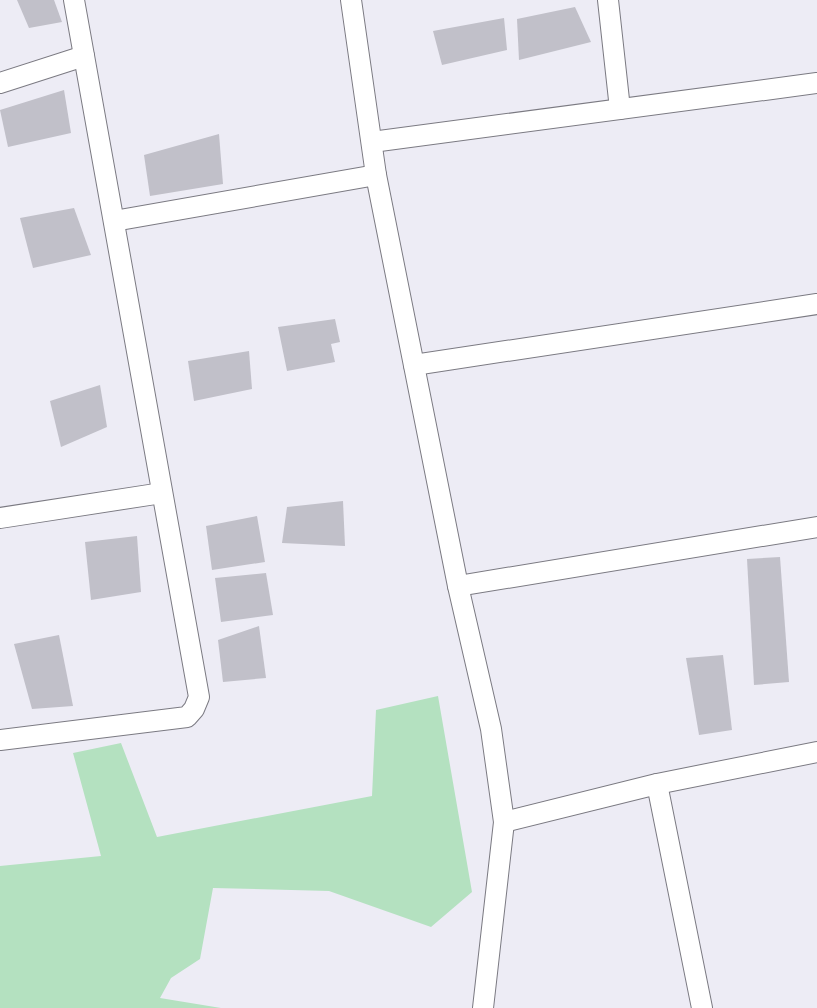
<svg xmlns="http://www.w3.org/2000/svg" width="817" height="1008" font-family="Bitter,serif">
<rect width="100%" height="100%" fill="#edecf5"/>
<!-- green -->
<path fill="#b4e1c0" d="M438,696L472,892L431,927L329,891L213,888L200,959L171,978L160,998L221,1008H0V866L101,856L73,753L121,743L157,837L372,796L376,710Z"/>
<!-- building -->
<g fill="#c1c0c9">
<path d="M17,0H54L62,22L29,28Z"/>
<path d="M575,7L591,42L519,60L517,19Z"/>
<path d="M504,18L507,50L442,65L433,31Z"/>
<path d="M64,90L71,133L8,147L0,110Z"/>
<path d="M219,134L223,184L150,196L144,155Z"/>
<path d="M74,208L91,255L33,268L20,218Z"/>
<path d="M335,319L340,342L331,344L335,362L287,371L278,327Z"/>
<path d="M249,351L252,389L194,401L188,361Z"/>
<path d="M100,385L107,427L61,447L50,401Z"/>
<path d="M343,501L345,546L282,543L287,507Z"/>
<path d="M257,516L265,562L212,570L206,526Z"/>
<path d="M137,536L141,592L91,600L85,542Z"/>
<path d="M780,557L789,682L754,685L747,559Z"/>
<path d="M266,573L273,615L221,622L215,578Z"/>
<path d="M259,626L266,678L223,682L218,640Z"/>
<path d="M59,635L73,706L32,709L14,644Z"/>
<path d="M723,655L732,730L699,735L686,658Z"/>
</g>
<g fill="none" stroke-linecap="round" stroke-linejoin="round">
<!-- street casing -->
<g stroke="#7b7a82" stroke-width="22">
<g id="street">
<path d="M351,0L376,175L458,586L491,729L504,822L483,1008"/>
<path d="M608,0L620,109"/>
<path d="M0,83L84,56"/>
<path d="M372,142L817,83"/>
<path d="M114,221L376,175"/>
<path d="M414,365L817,304"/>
<path d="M0,518L162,493"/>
<path d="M458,586L817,527"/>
<path d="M0,740L187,717L194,709L199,697L74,0"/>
<path d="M657,784L702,1008"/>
<path d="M504,822L657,784L817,752"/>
</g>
</g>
<!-- street -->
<use href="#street" stroke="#fff" stroke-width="20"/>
</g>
</svg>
